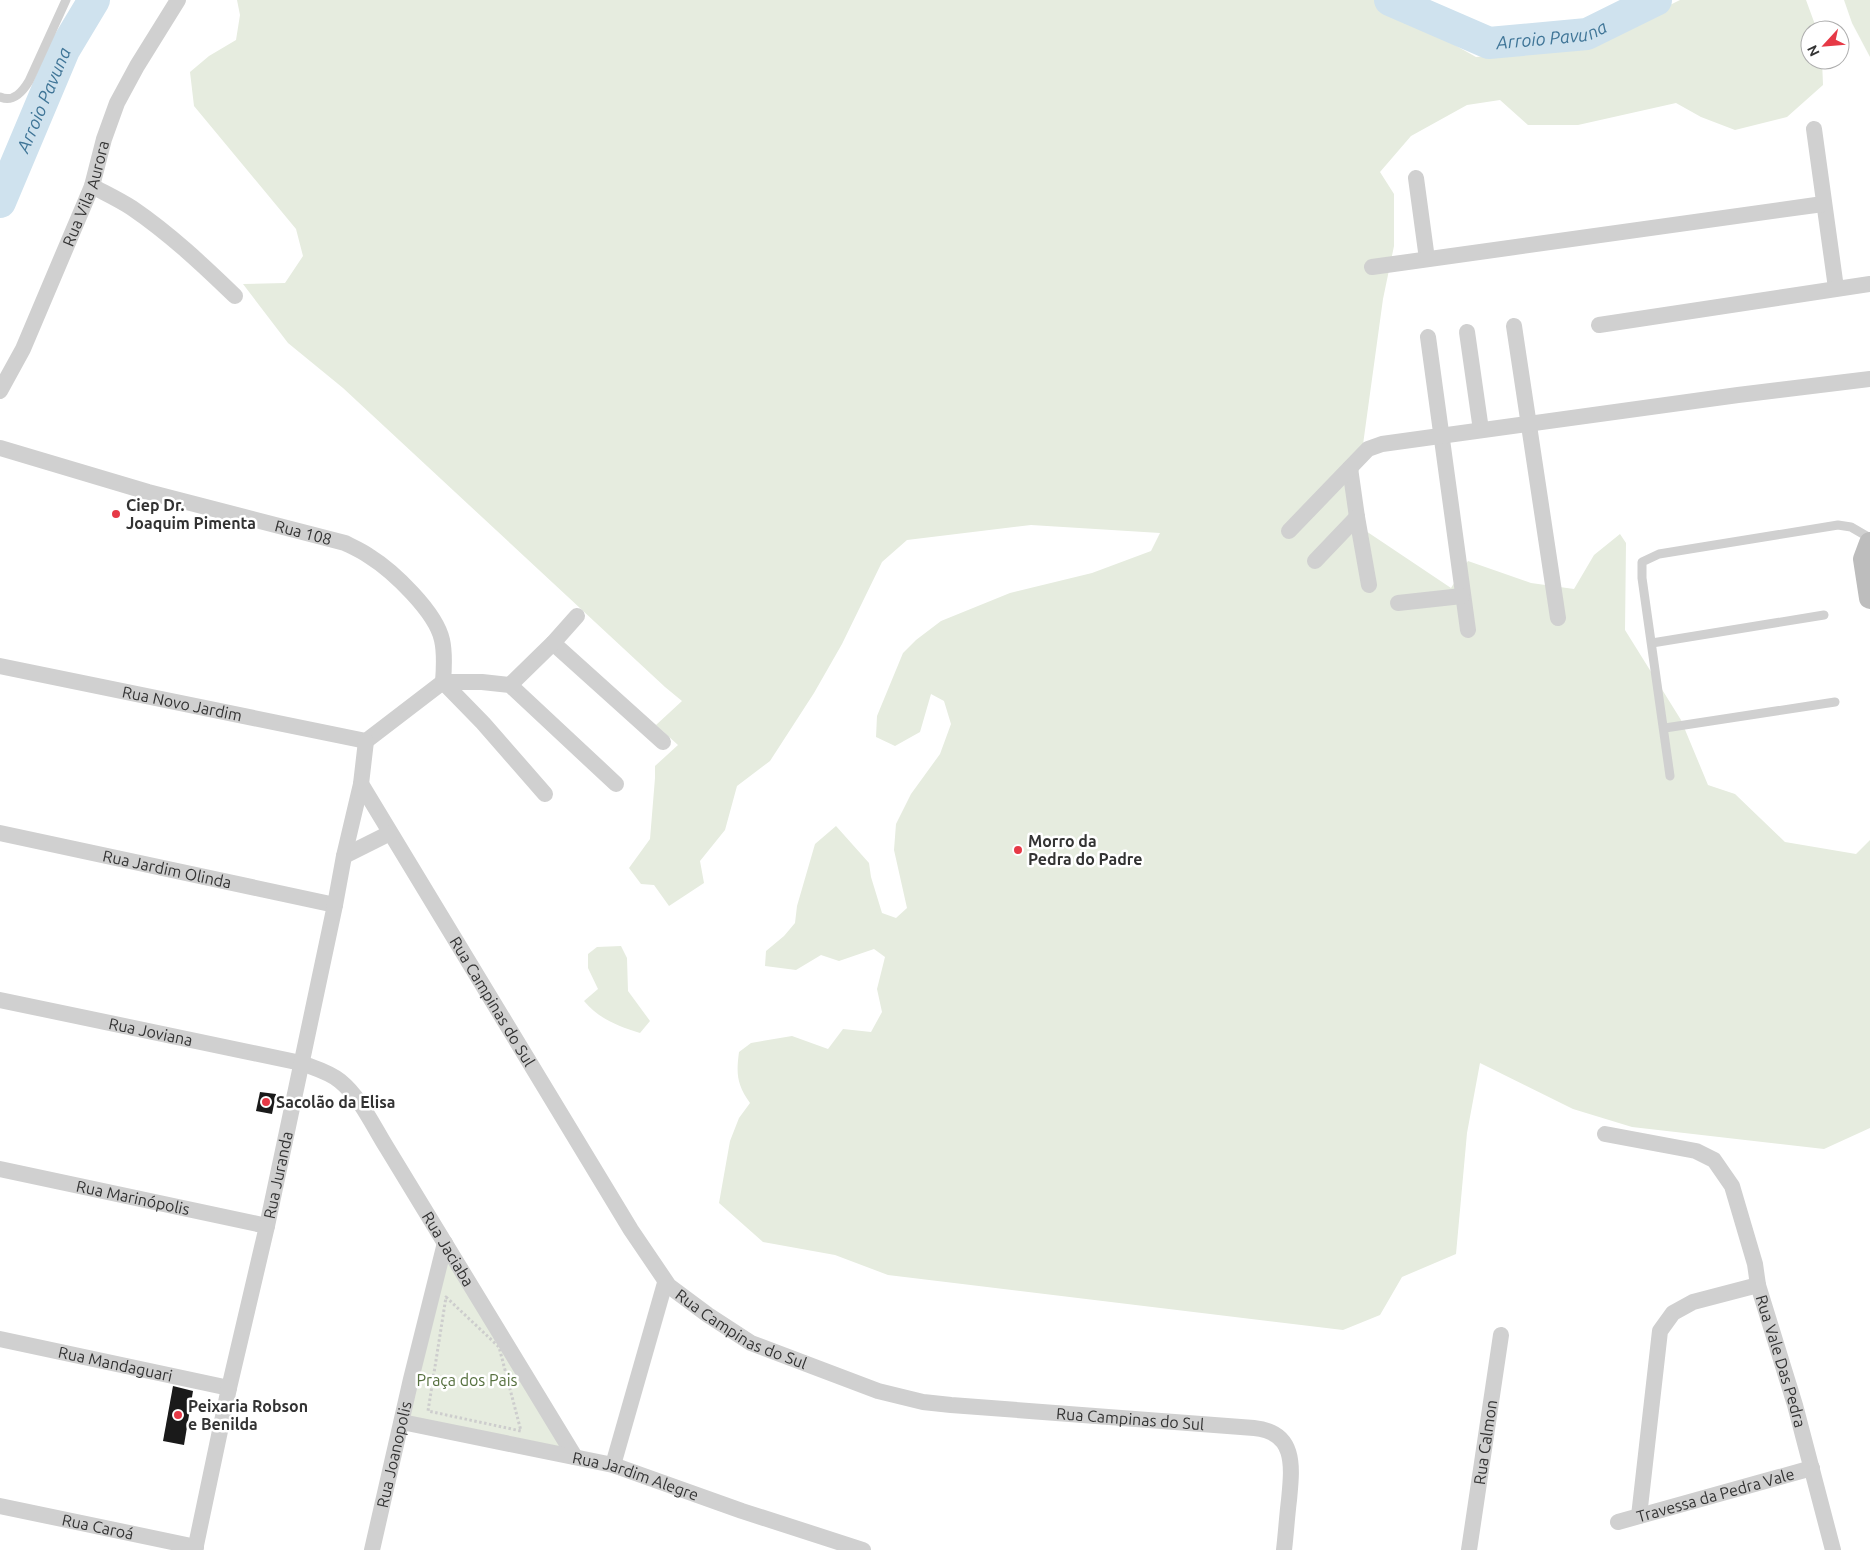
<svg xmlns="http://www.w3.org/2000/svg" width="1870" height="1550" font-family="Ubuntu,sans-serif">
<rect width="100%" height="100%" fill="#fff"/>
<!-- green -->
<g fill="#e6ecdf">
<path d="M237,0H1379L1396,12L1476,57L1557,50L1599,40L1680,0H1806L1817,30H1810V60H1822L1823,85L1787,117L1735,130L1701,117L1676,103L1578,125H1528L1500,100L1467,105L1411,136L1380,172L1394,194V246L1383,299L1361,459L1348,519L1451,588L1468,561L1531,583L1574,589L1594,555L1620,534L1626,543L1625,630L1681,720L1708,785L1735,794L1785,842L1856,854L1870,840V1128L1824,1149L1632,1127L1573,1109L1480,1063L1467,1133L1456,1254L1402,1277L1380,1315L1343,1330L888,1275L835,1255L763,1242L719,1203L730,1141L739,1118L750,1103C737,1085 736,1074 739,1052L751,1043L792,1036L828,1049L843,1029L871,1032L882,1012L877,989L885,957L874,949L839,961L821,955L796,970L765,966L766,951L784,936L795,923L797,906L815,844L836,826L869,863L871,877L882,913L896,918L907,908L894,850L896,824L911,794L940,754L951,724L944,701L931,694L920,732L895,746L876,737L877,716L903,653L916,640L941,621L1010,593L1092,573L1151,551L1160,533L1031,525L907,540L882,562L842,644L814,693L770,761L737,786L725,830L700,861L704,883L669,906L654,885L641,884L629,868L650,839L655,778V766L678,745L656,725L682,701L665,687L343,388L288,343L243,284L285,283L303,256L296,229L194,106L190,72L209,56L236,40L240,15Z"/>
<path d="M1844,0H1870V57L1852,23Z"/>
<path d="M621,946L627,958L628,991L650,1021L640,1033C618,1026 599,1019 584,1001L598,989L588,968V954L597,947Z"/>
<path d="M442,1244L574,1456L405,1420Z"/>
</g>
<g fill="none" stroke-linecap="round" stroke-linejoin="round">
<!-- river -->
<g stroke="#cfe2ee" stroke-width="32">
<path id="s1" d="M1390,0L1489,43L1587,34L1656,0"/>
<path id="s2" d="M0,202L64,50L94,0"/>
</g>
</g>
<!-- building -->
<g fill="#1a1a1a">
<path d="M260,1092L276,1094L272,1114L256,1111Z"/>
<path d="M173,1386L193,1391L184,1445L163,1441Z"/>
</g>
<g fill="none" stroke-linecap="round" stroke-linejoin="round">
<!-- path -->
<path stroke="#cdcdcd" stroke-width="3" stroke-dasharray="2.5 2.5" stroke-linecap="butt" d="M446,1297L499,1347L521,1431L428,1411Z"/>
<!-- lane -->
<g stroke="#d0d0d0" stroke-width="9">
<path d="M0,97C14,103 23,91 29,81L66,0"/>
<path d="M1652,643L1824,615"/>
<path d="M1665,728L1835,702"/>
<path d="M1670,776L1642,578V562L1659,554L1838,525L1851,527L1870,538"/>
</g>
<!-- street -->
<g stroke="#d0d0d0" stroke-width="16">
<path d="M1814,129L1836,288"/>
<path d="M1416,178L1427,259"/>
<path d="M92,186C105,193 120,200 132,208C170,234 203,265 235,296"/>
<path d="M1372,267L1823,204"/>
<path d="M1599,325L1870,284"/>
<path d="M1514,326L1558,618"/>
<path d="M1467,332L1481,430"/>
<path d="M1428,337L1468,630"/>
<path id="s3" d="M0,391L23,349L92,186L104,139L117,103L137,66L178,0"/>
<path id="s4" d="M0,448L148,492L345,543C353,547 362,551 369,556C393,571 436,612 442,640C445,653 444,669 443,682L483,723L545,794"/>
<path d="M1350,468L1357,517L1369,585"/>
<path d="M1289,531L1368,449L1382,444L1738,395L1870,379"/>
<path d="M1315,561L1357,517"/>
<path d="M1398,603L1462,596"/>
<path d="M553,643L663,742"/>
<path id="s5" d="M0,666L366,741"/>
<path d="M510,685L553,643L577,616"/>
<path d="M366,741L443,682H482L510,685L616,784"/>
<path id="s6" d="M361,784L631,1230L669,1286L708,1315L751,1343L878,1391L923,1402L951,1405L1254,1428C1297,1432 1292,1468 1289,1500C1287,1516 1286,1533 1284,1550"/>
<path id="s7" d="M0,833L335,905"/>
<path d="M344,856L390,833"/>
<path id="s8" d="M0,1000L301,1063C314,1068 329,1072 340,1081C361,1098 373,1126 387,1148L575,1457"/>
<path d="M1605,1134L1696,1151L1714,1160L1732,1186L1755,1264L1758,1285"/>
<path id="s9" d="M0,1169L267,1226"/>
<path id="s10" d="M0,1339L229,1388"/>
<path id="s11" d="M402,1422L613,1465L742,1511L863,1550"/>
<path d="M613,1465L665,1283"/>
<path id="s12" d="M0,1506L196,1547"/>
<path id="s13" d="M1639,1516L1660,1331L1673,1313L1693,1302L1758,1285L1795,1405L1833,1550"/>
<path id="s14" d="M1618,1522L1812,1468"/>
<path id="s15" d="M195,1550L229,1388L267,1226L335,905L344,856L361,784L366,741"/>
<path id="s16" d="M372,1550L411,1379L445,1243"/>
<path id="s17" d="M1469,1550L1501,1335"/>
</g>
<!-- secondary -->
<path stroke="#bdbdbd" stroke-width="22" d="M1870,543L1864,559L1870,598"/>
</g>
<!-- markers -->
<g fill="#e63946" stroke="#fff" stroke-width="2">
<circle cx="116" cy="514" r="5"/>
<circle cx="1018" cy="850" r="5"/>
<circle cx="266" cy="1102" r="5"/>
<circle cx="178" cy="1415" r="5"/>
</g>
<g text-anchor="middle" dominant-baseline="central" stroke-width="5" stroke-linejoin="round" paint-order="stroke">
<!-- street labels -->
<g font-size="16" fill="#333" stroke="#fff">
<text stroke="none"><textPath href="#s3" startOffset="216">Rua Vila Aurora</textPath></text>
<text stroke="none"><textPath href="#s4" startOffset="315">Rua 108</textPath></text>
<text stroke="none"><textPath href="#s5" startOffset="186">Rua Novo Jardim</textPath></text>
<text stroke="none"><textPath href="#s7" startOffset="171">Rua Jardim Olinda</textPath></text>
<text stroke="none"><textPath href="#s6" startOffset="254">Rua Campinas do Sul</textPath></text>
<text stroke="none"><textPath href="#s8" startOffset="154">Rua Joviana</textPath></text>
<text stroke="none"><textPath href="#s15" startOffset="384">Rua Juranda</textPath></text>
<text stroke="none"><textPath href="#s9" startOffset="136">Rua Marinópolis</textPath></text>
<text stroke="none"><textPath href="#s8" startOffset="551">Rua Jaciaba</textPath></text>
<text stroke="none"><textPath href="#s6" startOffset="674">Rua Campinas do Sul</textPath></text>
<text stroke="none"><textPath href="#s13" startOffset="378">Rua Vale Das Pedra</textPath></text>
<text stroke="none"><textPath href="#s10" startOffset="118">Rua Mandaguari</textPath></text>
<text stroke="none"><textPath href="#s6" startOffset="1079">Rua Campinas do Sul</textPath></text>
<text stroke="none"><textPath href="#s17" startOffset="109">Rua Calmon</textPath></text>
<text stroke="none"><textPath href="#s16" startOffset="98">Rua Joanopolis</textPath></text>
<text stroke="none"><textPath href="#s11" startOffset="240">Rua Jardim Alegre</textPath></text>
<text stroke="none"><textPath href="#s14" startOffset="101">Travessa da Pedra Vale</textPath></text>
<text stroke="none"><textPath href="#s12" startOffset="100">Rua Caroá</textPath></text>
</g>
<!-- poi labels -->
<g font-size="16" font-weight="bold" fill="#333" stroke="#fff" text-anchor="start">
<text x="126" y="505">Ciep Dr.<tspan x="126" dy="18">Joaquim Pimenta</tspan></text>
<text x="1028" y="841">Morro da<tspan x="1028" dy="18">Pedra do Padre</tspan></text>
<text x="276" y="1102">Sacolão da Elisa</text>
<text x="188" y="1406">Peixaria Robson<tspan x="188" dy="18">e Benilda</tspan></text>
</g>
<!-- park labels -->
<g font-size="16" fill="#56703f" stroke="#fff">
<text x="467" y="1380">Praça dos Pais</text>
</g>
<!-- water labels -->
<g font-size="18" font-style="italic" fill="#3f7597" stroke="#fff">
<text stroke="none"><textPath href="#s1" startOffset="171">Arroio Pavuna</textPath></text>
<text stroke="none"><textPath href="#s2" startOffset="111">Arroio Pavuna</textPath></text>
</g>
</g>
<!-- north arrow -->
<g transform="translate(1825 45) rotate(244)"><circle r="24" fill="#ffffff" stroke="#adadad"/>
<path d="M0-4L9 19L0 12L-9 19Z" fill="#e63946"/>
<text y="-8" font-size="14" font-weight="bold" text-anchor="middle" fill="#333333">N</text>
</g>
</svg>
